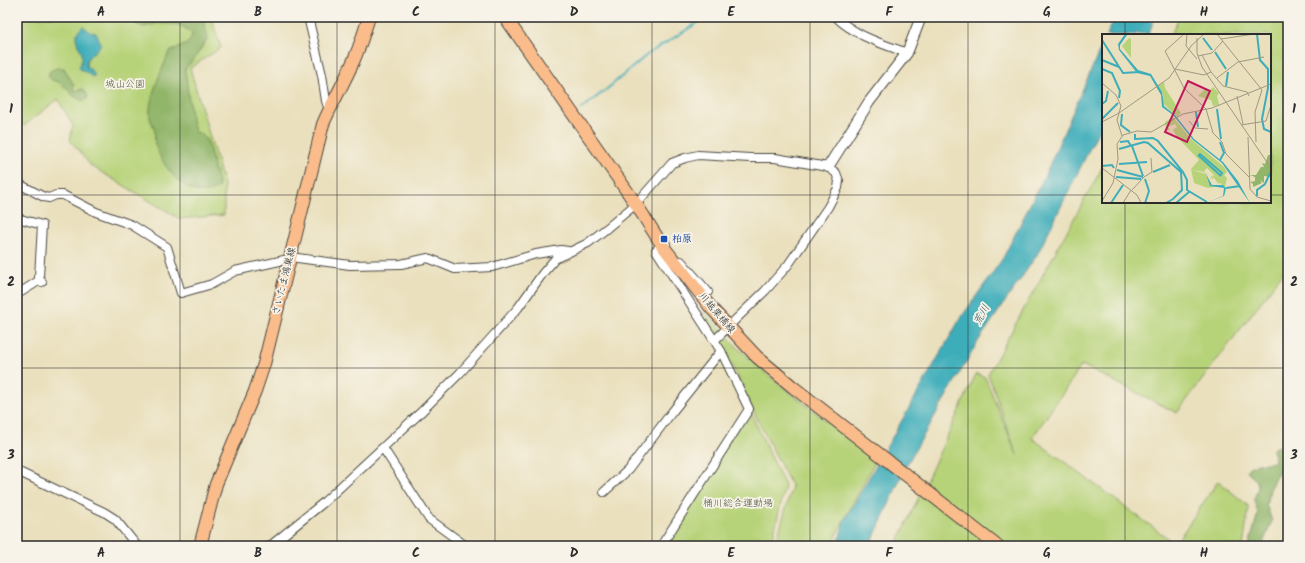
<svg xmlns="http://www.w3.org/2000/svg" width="1305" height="563" font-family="Kalam,'Klee One',sans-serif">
<rect width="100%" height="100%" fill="#f7f3e8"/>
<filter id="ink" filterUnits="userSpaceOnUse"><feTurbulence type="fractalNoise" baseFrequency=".025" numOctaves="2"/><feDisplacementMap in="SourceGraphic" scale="8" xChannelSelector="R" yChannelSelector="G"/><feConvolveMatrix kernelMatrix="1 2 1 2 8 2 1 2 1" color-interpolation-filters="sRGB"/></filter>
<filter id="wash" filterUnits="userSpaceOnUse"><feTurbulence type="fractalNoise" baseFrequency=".012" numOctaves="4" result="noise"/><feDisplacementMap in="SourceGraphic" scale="16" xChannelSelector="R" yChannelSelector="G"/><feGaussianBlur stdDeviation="0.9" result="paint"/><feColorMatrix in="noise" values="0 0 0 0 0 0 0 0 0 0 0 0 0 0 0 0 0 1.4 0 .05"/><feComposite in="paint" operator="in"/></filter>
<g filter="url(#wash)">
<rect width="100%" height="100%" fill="#eae0bd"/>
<!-- green -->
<g fill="#b7d379" stroke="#717f52">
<path d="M17,17H211L221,48L190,68L224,185V215L180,219L91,166L70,140L73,126L58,99L24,126L17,118Z"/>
<path d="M1179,17H1288V246C1286,253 1288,259 1288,266L1177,413L1082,365L1032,438L1170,540L1166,546H896L976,374L985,377L1017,455L988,374L1103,166V202H1270V35H1171Z"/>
<path d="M703,309L738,348L768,375L876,460L839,529L833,546H775L792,487L756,417L725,351L709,324Z"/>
<path d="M749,409L785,486L771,546H661Z"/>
<path d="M1218,481L1245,503L1249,507L1243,546H1174Z"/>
</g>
<!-- forest -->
<g fill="#91b569" stroke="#5e704a">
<path d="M135,17H202L208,38L194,59L185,69L191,116L195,132L202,134L208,142L219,187C192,206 164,169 156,147C153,141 156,134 154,128C153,124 150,121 150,117C148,97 162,71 169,52L185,45L191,39L192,33L180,25L158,23L144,27L136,24Z"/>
<path d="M57,68H64L74,85L73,88L75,91L83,89L87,94L88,98L84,101C73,98 69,90 61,84C55,79 53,83 48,76L50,71Z"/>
<path d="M1277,446L1283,449H1288L1286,468L1281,467L1271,486L1266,504L1272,521L1262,546H1249L1258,513L1254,499L1258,488L1257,481L1247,472L1249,467L1258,464L1275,462L1273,449Z"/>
</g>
<!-- water -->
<g fill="#3eadba" stroke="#346c72">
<path d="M1115,17H1155L1151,28L1148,34L1136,33L1135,35H1107Z"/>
<path d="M83,26L90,32L96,33L101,43C98,53 83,55 87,68H89L95,75L93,77L79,68C80,65 82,61 82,58C83,46 68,40 83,26Z"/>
<path d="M1103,43V119L1098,132L1037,255L979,340L907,464L870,546H838L843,523L960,319L1003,258L1045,175Z"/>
</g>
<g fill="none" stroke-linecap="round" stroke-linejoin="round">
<!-- stream -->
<path stroke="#3eadba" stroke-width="2" d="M581,109L607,89L648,54L707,17"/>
</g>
</g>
<g filter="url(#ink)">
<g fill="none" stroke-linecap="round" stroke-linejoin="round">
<!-- minor casing -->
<g stroke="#484641" stroke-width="10">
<g id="minor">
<path d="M308,17L322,75L326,101L329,110"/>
<path d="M836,17C855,36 883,44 907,53"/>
<path d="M17,183L44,197L49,198L56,195H63L96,212L132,225L167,247L181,293L212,284L235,271L284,260H289"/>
<path d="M17,218L42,225L39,277L42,282"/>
<path d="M290,257L350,265L401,264L428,258L455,269L492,267L536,254L561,250L568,251"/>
<path d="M681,261L708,292"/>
<path d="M17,293L21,292L40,280"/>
<path d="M715,340L724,331"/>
<path d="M383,448L429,519L466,546"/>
<path d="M17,471L104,512L115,519L137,546"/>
<path d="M604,492L628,470L672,412L721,351"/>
<path d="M270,546L323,503L419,414L460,373L518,308L543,273L555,259L588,243L607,228L636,204L672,163L685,158L698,155L750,158H775L828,167L836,173L839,181L838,188L828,207L788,265L765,291L733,322"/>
<path d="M661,546L749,409L721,351L656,250L666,244"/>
</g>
</g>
<!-- tertiary casing -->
<g stroke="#484641" stroke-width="12">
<path id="tertiary" d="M828,167L869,102L907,53L921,17"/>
</g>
<!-- primary casing -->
<g stroke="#484641" stroke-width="14">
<g id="primary">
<path d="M505,17L636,204L662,245L712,309L743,342L757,357L793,387L997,546"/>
<path d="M200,546L216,484L255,391L264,364L323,124C332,103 344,83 353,62C360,47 364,32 369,17"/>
</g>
</g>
<!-- minor -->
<use href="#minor" stroke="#fff" stroke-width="8"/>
<!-- tertiary -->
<use href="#tertiary" stroke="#fff" stroke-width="10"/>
<!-- primary -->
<use href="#primary" stroke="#f9bc8a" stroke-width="12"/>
</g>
</g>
<!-- grid -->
<path fill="none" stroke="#2b2b2b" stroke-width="1" stroke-opacity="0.55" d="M180,17V546M337,17V546M495,17V546M652,17V546M810,17V546M968,17V546M1125,17V35M17,195H1103M1270,195H1288M1125,202V546M17,368H1288"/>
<!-- markers -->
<rect fill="#1a4fb4" stroke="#f7f3e8" stroke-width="1.5" x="660" y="235" width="8" height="8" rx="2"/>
<g text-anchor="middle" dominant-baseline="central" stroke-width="3.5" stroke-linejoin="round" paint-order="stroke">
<!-- park labels -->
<g font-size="10" fill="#4e553e" stroke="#f7f3e8">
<text x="125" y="84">城山公園</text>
<text x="738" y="503">桶川総合運動場</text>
</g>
<!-- transit labels -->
<g font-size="10" font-weight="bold" fill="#164399" stroke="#f7f3e8" text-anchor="start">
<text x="672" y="239">柏原</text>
</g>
<!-- street labels -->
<g font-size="10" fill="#2b2b2b" stroke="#f7f3e8">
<text transform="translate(284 281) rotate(-76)">さいたま鴻巣線</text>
<text transform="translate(717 313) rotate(49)">川越栗橋線</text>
</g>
<!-- water labels -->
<g font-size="11" font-style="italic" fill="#32585d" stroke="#f7f3e8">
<text transform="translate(982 315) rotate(-61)">荒川</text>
</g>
</g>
<!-- overview -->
<g transform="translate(1102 34)">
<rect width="169" height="169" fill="#eae0bd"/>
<path d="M27,4L29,5V24L20,12ZM62,48L63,54L79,79L75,83L60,68L61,60L55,52ZM111,53L117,59L115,62L117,71L111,72L109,66L96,62L104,54L108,56ZM71,83L90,106L122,133L125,138L122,141L125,144L123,153L118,149L114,150L116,149L110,142L111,145L108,144L111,141L114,143L105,134L102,137L107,142L108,146L107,142L102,138L90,136L104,140L109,152H119L106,154L92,149L89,135L97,126L75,103L71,96L75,93L73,90L66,93L68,96H64L63,88Z" fill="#b7d379"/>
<path d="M166,121H169V143L162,142V149L158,146L160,149L151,153V150L148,148L153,147V143L148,141H154L159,133H162L160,129L163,130Z" fill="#91b569"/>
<path d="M23,0L25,1L18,11V15L36,36L49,40L60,58L62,72L73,81L92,105L121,128L136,147L148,169L120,129L91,106L71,81L60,73L59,61L48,42L35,39L17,16L16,10ZM90,136L104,140L110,151H121L124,154L123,159L122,162L104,169L121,162L122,154L108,152L104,140Z" fill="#3eadba"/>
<path fill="none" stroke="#3eadba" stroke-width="2" d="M155,0L158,26L166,35V54L160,85L162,95L169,98M101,4L110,16M0,6L21,39L37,38M113,18L124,35M0,26L17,33M0,35L10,39L18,57L17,64M124,52L126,38M0,70L4,67L6,57M115,75L119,105M94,78L96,93M20,80L19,91L28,98M0,85L16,69M33,100V105L51,104L56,107L81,138L85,146V156L105,168M18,108L26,107L29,112M118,108L122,119L118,126M30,112L41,142M17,115L42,108L46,109L79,138L80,156L71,165L64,169M96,121L119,142M97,121L98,120L120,139L119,141M17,130L45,128M0,132L10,131L12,134M15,136L41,143M51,138L68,131M14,143L39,145M43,145L47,157L43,169M124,154L138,152M155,162V156L163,150L169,137M9,169L21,151M74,169L87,158"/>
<path fill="none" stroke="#9e9883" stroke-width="1" d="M82,0L63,17L82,54L104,75M85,0L84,12L95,25M115,0L160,56L153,78L154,108M95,4V19L100,33L169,134M119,5L152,0M100,21L109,38M96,22L110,19L121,7M73,35L102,41L109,38L121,52L145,58L147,62M115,44L136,28L162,23M0,49L14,61L19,72L15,86L20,102M135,62L141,90M104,75L111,99L120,108L124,120L147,143M87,87L93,94L106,95M0,88L17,79L67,44L89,12L102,0M139,91L164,87L169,71M146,103L148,155L155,163L169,167M0,134L35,161L39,169M30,156L42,143L50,138L49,124M0,167L11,149L16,125L15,110L21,101L35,97L49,98L81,80L110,74L169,50M21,169L29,156"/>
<path fill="#c2185b" fill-opacity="0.15" stroke="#c2185b" stroke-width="2" d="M86,47L108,57L85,108L63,98Z"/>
<rect width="169" height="169" fill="none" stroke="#2b2b2b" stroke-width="2"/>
</g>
<!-- margin -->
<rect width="1305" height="563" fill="none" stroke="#f7f3e8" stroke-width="44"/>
<rect x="22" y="22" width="1261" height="519" fill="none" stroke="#2b2b2b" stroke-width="1.5"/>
<g font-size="13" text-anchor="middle" font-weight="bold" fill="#2b2b2b">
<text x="101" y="16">A</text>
<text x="258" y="16">B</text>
<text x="416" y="16">C</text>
<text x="574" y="16">D</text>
<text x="731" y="16">E</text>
<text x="889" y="16">F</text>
<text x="1047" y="16">G</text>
<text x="1204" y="16">H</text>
<text x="11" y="113">1</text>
<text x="1294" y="113">1</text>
<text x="11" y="286">2</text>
<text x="1294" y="286">2</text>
<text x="11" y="459">3</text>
<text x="1294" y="459">3</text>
<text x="101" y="557">A</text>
<text x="258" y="557">B</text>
<text x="416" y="557">C</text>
<text x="574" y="557">D</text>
<text x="731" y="557">E</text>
<text x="889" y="557">F</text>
<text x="1047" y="557">G</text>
<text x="1204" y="557">H</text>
</g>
</svg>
